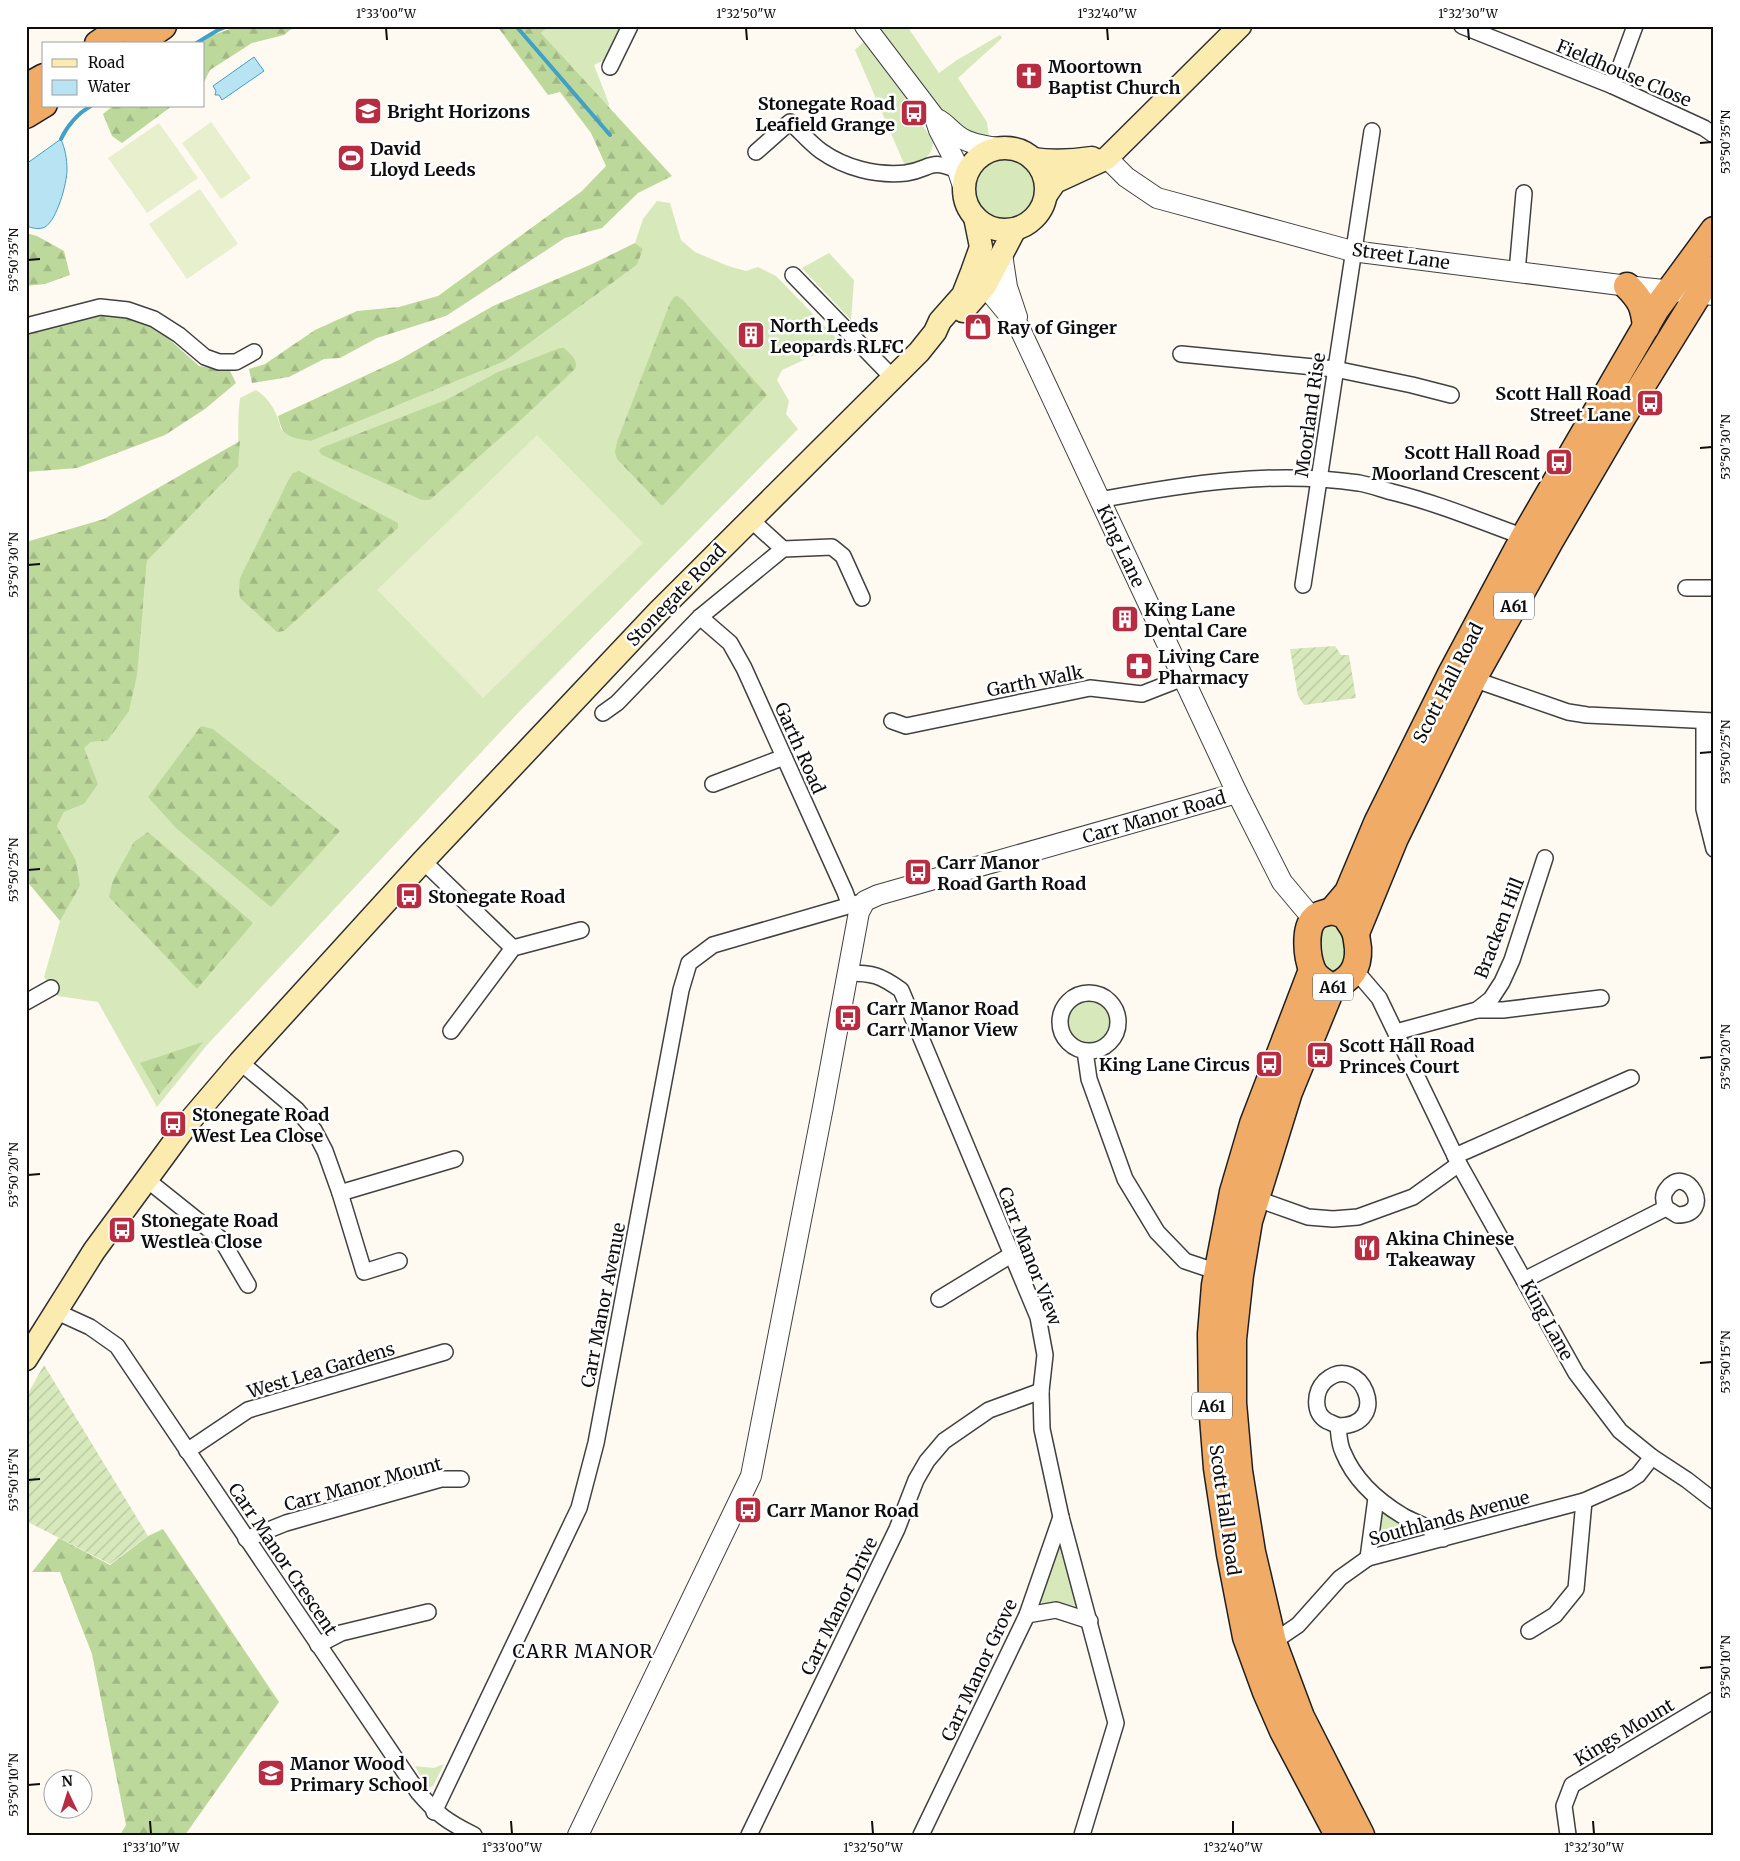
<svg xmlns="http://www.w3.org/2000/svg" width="1740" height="1861" font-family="Merriweather,serif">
<defs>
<pattern id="forest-firs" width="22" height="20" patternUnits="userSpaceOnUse" patternTransform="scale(1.25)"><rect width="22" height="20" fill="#bdd89b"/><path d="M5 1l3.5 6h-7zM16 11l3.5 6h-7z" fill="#a1b884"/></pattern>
<pattern id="garden-furrows" width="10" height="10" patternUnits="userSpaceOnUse" patternTransform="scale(1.25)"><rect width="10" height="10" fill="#d7e8bb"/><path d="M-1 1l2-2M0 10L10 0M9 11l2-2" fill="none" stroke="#b7c6a0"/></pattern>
</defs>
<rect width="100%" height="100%" fill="#fefaf1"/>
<!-- grass -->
<g fill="#d7e8bb">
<path d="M549,26H627L607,59L594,65L609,104L608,108L541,33Z"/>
<path d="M876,26H907L939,73L957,60L1000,35L1002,38L958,78L987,122L989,138L979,137L953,124L930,98Z"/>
<path d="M865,40L906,93L908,106L933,140C933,159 920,162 905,166L855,50Z"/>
<circle cx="1005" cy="190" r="32"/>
<path d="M657,201L670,203L681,240L695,252L728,266L746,271L758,267L776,276L841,343L782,370L777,380L789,401L786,414L798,429L519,712L207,1045L157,1107L98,1002L58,996L44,977L60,921L80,886L57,826L64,812L84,804L83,748L91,742L107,741L143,608L147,561L238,467C239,444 237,421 240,398L256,390C270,399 277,412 281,429L311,441L505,361L637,265L643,249L635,243L643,219Z"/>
<path d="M829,253L854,280L851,320L802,268Z"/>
<path d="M1339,923L1351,963L1333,973L1325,969L1318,947L1323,925Z"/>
<circle cx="1089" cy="1022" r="23"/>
<path d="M1382,1512L1422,1530L1421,1533L1378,1543Z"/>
<path d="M1058,1544H1065L1080,1604L1075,1606L1057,1602L1042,1604L1040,1597Z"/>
<path d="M444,1764L433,1786L427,1788L415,1766L434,1768Z"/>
</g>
<!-- forest -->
<g fill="url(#forest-firs)">
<path d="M239,26H295L284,35L252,43L210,70L204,82V44H200L213,35Z"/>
<path d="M497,26H549L541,33L672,176L638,193L602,228L565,238L446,316L377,338L340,358L324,359L289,377L252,383L249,369L265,364L315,330L357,311L399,307L438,296L582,191L606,166L591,133L560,92L548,95Z"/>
<path d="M113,106H172L122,143L112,136L103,114Z"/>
<path d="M26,233L37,236L64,251L70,275L45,284L26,286Z"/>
<path d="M635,243L643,249L637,265L505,361L311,441C290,437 283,438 278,416L399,360L493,306L590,265Z"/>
<path d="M677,296L683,300L767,395L663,505H661L617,459L615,452L617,442L670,303L674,297Z"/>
<path d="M103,314L122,315L159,330L199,366L230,371L236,383L205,409L165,435L77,468L26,472V334Z"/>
<path d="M560,348H564C570,354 579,360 575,369L524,417L430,500H422L322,455L319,451L321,448L446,400L498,372Z"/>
<path d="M240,441L238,467L147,561L137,675L129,711L107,741L91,742L84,748L98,784L84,804L64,812L57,826L76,861L80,886L60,921L26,880V542L104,519Z"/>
<path d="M299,471L398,523V528L284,631L277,632L240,598L239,589L240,578L289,479L293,473Z"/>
<path d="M201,726L213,729L340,831L271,907L177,829L148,797Z"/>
<path d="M148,832L253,923L197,989L109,897L113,880L134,842Z"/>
<path d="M203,1042L159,1095L140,1063Z"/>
<path d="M163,1529L279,1702L185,1835H120L126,1825L92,1654L60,1572H32L59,1538L110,1565L148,1536Z"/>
</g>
<!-- garden -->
<g fill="url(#garden-furrows)">
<path d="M1335,646L1341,655H1349L1356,698L1304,705L1298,696L1290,649Z"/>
<path d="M44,1365L148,1536L110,1564L26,1521V1397Z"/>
</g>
<!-- pitch -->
<g fill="#e7efcd">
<path d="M211,122L251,178L221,199L182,143Z"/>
<path d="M159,123L198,178L147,213L108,158Z"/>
<path d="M200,189L238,244L187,279L149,224Z"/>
<path d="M537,435L643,543L483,698L377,590Z"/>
</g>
<!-- water -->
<g fill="#b8e3f3" stroke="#42a0c7">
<path d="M254,57L264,71L222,100L219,95H215L216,91L213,86Z"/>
<path d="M61,139C65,149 67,158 67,170C67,183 57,220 45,227C39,230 32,228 26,226V164Z"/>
</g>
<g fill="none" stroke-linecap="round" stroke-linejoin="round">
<!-- stream -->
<g stroke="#42a0c7" stroke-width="4">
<path d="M516,26L610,135"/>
<path d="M195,44L218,30L228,26"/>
<path d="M61,139C67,126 78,113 91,106"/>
</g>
<!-- minor casing -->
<g stroke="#414141" stroke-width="18">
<g id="minor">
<path d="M1462,26L1613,86L1704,128L1714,135"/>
<path d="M610,67L630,26"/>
<path d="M1613,86L1635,26"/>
<path d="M756,152L790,122C800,131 810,143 821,151C845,168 876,176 906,173C932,169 928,158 957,170"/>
<path d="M1517,272L1524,193"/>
<path d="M793,275L893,378"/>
<path d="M26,326L100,307L128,310L154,319L179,335L205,357L219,362H236L254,352"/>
<path d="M1181,354L1335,369L1412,385L1451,395"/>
<path d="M1099,500C1185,484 1271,470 1359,483C1370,485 1381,489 1392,492C1437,503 1480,521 1524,537"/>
<path d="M783,549L832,547L843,556L862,598"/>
<path d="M1303,585L1372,131"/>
<path d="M1686,588H1714"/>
<path d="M700,617L730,643L744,668L845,892L850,906"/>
<path d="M1473,679L1568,712L1587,715L1714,721"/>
<path d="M603,713L617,703L700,617L783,549L751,520"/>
<path d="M892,721L906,726L1090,688L1142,694L1183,678"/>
<path d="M1704,721V809L1714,849"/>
<path d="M713,784L784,757"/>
<path d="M423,861L513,948"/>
<path d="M1355,970L1379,998L1459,1164L1576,1373L1620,1431L1652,1457L1687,1480L1714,1501"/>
<path d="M847,973C873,973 880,975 901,990L1038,1317L1045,1355L1041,1391L1042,1429L1061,1517L1116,1723L1082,1835"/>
<circle cx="1089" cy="1022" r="29"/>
<path d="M26,1002L51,988"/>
<path d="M1477,1010H1503L1601,998"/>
<path d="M451,1031L513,948L581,930"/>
<path d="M1396,1032L1477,1010L1491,999L1502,982L1512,960L1545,858"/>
<path d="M1085,1051L1089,1079L1125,1179L1157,1232L1185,1261L1218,1272"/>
<path d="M240,1062L297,1110L314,1130L325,1151L340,1193L364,1272L399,1261"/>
<path d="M1455,1156L1631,1078"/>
<path d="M146,1179L221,1239L248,1285"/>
<path d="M340,1193L455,1159"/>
<path d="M1249,1196L1308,1217L1333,1219L1358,1217L1413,1197L1459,1164"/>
<path d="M1524,1280L1666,1208L1677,1215C1716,1215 1687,1162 1667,1189C1662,1195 1663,1201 1666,1208"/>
<path d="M939,1299L1011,1255"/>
<path d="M55,1311L90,1327L117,1346L418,1792C438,1815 446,1821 474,1835"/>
<path d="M1338,1426C1335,1424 1331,1423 1327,1421C1313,1413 1314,1392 1325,1381C1360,1350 1394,1426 1338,1426C1339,1435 1339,1444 1343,1452C1354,1479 1378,1501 1403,1516C1418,1524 1430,1526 1443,1539"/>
<path d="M187,1451L248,1410L445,1352"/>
<path d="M246,1539L286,1523L441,1479H461"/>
<path d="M1368,1558L1376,1498"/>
<path d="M1027,1615L1056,1610L1090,1621"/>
<path d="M1529,1631L1555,1615L1576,1589L1584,1501"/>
<path d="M1273,1642L1298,1625L1340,1578L1368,1558L1584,1501L1627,1482L1638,1475L1652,1457"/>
<path d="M318,1645L341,1633L428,1612"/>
<path d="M434,1812L579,1508L596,1443L681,990L689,963L713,945L865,901"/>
<path d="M749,1835L897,1529L916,1480L927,1461L944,1441L989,1410L1041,1391"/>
<path d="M921,1835L1027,1615L1061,1517"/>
<path d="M1568,1835L1564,1806L1572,1785L1714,1700"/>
</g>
</g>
<!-- tertiary casing -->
<g stroke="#414141" stroke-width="22">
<g id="tertiary">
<path d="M865,26L935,118L939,130L954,159L964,189"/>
<path d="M939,120C946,124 950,130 957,135C968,144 985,146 999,148"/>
<path d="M1107,158L1126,177L1157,198L1352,251L1644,288L1714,295"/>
<path d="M1002,254L1007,287L1017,317"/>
<path d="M985,286L1019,327L1237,793L1282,882L1313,919"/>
<path d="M578,1835L751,1476L823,1107L859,912L865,901L878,895L1237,793"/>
</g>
</g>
<!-- secondary casing -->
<g stroke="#303030" stroke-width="25">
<g id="secondary">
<circle cx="1005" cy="189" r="41"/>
<path d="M1033,159C1054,162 1071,161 1092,158"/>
<path d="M1046,195L1055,182L1107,158L1240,26"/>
<path d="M963,311L985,286L1015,229"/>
<path d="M26,1359L94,1251L188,1123L240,1062L423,861L658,612L919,352L935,332L940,321L963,295L972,272L981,247L975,217"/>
</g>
</g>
<!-- trunk casing -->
<g stroke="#1f1f1f" stroke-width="29">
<g id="trunk">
<path d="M98,44L124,26"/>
<path d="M137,44L163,26"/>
<path d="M26,87L44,77"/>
<path d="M26,115L44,104"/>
<path d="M1627,286C1641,300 1644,307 1646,327"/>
<path d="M1332,911L1348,892L1377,823L1452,672L1524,537L1656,309L1714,230"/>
<path d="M1332,911L1345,915C1348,921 1353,926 1355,932C1357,937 1357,943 1358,948C1359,968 1351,980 1332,987C1325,983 1315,977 1312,969C1307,957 1304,929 1314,919C1318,914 1325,913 1332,911Z"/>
<path d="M1356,933L1395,838L1473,679L1550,541L1622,418L1714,269"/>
<path d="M1312,970L1253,1124L1233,1192L1215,1285L1211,1334L1212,1404L1217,1468L1230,1554L1246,1637L1266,1692L1283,1731L1338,1835"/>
<path d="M1332,987L1289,1092L1249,1221L1240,1275L1233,1339V1403L1239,1471L1252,1552L1273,1642L1301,1717L1361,1835"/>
</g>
</g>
<!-- minor -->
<use href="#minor" stroke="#fff" stroke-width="15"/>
<!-- tertiary -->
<use href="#tertiary" stroke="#fff" stroke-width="20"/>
<!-- secondary -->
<use href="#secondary" stroke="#fbebaf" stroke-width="22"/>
<!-- trunk -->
<use href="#trunk" stroke="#f0ab66" stroke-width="26"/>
</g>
<!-- ticks -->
<path fill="none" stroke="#0e0e0e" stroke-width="2" d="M386,28L387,40M746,28L747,40M1107,28L1108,40M1468,28L1469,40M1700,143L1712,142M28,260L40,259M1700,448L1712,447M28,565L40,564M1700,753L1712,752M28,870L40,869M1700,1058L1712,1057M28,1175L40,1174M1700,1363L1712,1362M28,1480L40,1479M1700,1668L1712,1667M28,1785L40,1784M150,1821L151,1834M511,1821L512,1834M872,1821L873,1834M1233,1821V1834M1593,1821L1594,1834"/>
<!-- icons -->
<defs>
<g id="church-square" transform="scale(1.4375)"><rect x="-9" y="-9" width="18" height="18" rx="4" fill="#b82c42" stroke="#fff"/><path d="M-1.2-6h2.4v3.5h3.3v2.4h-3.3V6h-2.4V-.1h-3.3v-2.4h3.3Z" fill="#fff"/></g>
<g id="school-square" transform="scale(1.4375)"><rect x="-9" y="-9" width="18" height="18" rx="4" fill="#b82c42" stroke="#fff"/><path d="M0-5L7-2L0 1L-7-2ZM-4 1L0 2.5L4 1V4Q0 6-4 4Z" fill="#fff"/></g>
<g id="bus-square" transform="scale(1.4375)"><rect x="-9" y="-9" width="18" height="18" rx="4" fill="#b82c42" stroke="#fff"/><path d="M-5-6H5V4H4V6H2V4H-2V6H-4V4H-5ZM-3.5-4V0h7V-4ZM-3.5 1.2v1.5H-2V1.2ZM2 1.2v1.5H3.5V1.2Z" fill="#fff"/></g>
<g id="stadium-square" transform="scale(1.4375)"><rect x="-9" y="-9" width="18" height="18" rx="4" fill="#b82c42" stroke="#fff"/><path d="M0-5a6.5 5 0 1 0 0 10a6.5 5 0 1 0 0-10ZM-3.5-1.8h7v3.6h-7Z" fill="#fff"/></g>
<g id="shop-square" transform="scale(1.4375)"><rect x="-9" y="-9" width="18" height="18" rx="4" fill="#b82c42" stroke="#fff"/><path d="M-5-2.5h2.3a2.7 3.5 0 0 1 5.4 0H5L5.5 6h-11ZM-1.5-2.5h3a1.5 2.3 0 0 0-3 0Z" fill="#fff"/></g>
<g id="building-square" transform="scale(1.4375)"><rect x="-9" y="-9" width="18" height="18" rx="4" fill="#b82c42" stroke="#fff"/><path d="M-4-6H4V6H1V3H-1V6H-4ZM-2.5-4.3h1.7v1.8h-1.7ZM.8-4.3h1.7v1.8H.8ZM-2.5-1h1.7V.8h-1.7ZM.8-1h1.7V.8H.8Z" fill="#fff"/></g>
<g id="pharmacy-square" transform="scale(1.4375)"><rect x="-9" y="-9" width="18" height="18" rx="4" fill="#b82c42" stroke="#fff"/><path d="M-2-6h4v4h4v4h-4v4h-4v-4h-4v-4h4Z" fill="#fff"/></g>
<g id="restaurant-square" transform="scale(1.4375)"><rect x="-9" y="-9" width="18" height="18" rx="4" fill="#b82c42" stroke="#fff"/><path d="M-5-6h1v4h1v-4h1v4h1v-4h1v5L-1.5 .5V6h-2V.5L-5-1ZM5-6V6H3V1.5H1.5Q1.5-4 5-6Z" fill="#fff"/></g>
</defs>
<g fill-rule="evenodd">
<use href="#church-square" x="1029" y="76"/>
<use href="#school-square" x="368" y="111"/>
<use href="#bus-square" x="914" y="113"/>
<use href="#stadium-square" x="351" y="158"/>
<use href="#shop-square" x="978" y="327"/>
<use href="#building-square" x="751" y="335"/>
<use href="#bus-square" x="1650" y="403"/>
<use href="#bus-square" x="1559" y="462"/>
<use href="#building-square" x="1125" y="619"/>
<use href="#pharmacy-square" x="1139" y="666"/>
<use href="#bus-square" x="918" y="872"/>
<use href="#bus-square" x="409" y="896"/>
<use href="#bus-square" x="848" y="1018"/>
<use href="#bus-square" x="1320" y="1055"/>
<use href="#bus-square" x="1269" y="1064"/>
<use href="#bus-square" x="173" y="1124"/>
<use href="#bus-square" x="122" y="1230"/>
<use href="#restaurant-square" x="1367" y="1248"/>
<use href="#bus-square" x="748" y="1510"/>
<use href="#school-square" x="271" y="1773"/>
</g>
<g text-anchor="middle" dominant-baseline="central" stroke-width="5" stroke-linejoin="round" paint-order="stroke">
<!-- shield labels -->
<g fill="#fff" stroke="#565656" stroke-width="1">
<rect x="1494" y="592.5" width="40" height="27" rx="4"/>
<rect x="1313" y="973.5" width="40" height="27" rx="4"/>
<rect x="1192" y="1392.5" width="40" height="27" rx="4"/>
</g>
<g font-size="16" font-weight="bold" fill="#0e0e0e">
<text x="1514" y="606">A61</text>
<text x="1333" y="987">A61</text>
<text x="1212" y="1406">A61</text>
</g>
<!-- poi labels -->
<g font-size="18" font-weight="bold" fill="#0e0e0e" stroke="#fff" text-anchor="start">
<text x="1048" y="66">Moortown<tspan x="1048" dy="21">Baptist Church</tspan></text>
<text x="895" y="103" text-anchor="end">Stonegate Road<tspan x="895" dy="21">Leafield Grange</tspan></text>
<text x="387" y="111">Bright Horizons</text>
<text x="370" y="148">David<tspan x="370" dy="21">Lloyd Leeds</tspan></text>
<text x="770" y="325">North Leeds<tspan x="770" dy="21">Leopards RLFC</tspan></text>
<text x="997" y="327">Ray of Ginger</text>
<text x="1631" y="393" text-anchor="end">Scott Hall Road<tspan x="1631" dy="21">Street Lane</tspan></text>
<text x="1540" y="452" text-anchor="end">Scott Hall Road<tspan x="1540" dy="21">Moorland Crescent</tspan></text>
<text x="1144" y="609">King Lane<tspan x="1144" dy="21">Dental Care</tspan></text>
<text x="1158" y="656">Living Care<tspan x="1158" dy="21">Pharmacy</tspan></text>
<text x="937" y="862">Carr Manor<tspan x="937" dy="21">Road Garth Road</tspan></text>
<text x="428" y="896">Stonegate Road</text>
<text x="867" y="1008">Carr Manor Road<tspan x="867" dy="21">Carr Manor View</tspan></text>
<text x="1339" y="1045">Scott Hall Road<tspan x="1339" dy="21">Princes Court</tspan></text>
<text x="1250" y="1064" text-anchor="end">King Lane Circus</text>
<text x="192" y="1114">Stonegate Road<tspan x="192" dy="21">West Lea Close</tspan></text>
<text x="141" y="1220">Stonegate Road<tspan x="141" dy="21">Westlea Close</tspan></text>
<text x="1386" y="1238">Akina Chinese<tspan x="1386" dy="21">Takeaway</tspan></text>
<text x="767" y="1510">Carr Manor Road</text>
<text x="290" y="1763">Manor Wood<tspan x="290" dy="21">Primary School</tspan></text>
</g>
<!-- street labels -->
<g font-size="18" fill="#0e0e0e" stroke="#fff">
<text transform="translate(1624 73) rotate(23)">Fieldhouse Close</text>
<text transform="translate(1401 256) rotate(8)">Street Lane</text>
<text transform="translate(1310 415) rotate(-82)">Moorland Rise</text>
<text transform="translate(1121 546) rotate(65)">King Lane</text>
<text transform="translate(676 595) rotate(-46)">Stonegate Road</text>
<text transform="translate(1035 681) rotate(-11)">Garth Walk</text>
<text transform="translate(1448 683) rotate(-63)">Scott Hall Road</text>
<text transform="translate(800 748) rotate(66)">Garth Road</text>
<text transform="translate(1154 817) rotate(-16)">Carr Manor Road</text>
<text transform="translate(1499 928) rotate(-69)">Bracken Hill</text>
<text transform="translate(1030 1256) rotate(69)">Carr Manor View</text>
<text transform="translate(603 1305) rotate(-79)">Carr Manor Avenue</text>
<text transform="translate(1547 1320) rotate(61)">King Lane</text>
<text transform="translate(321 1370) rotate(-17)">West Lea Gardens</text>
<text transform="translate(363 1484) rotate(-15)">Carr Manor Mount</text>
<text transform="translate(1225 1510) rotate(82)">Scott Hall Road</text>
<text transform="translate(1449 1518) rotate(-15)">Southlands Avenue</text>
<text transform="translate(283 1559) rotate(56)">Carr Manor Crescent</text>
<text transform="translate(839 1606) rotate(-64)">Carr Manor Drive</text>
<text transform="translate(979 1670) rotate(-65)">Carr Manor Grove</text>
<text transform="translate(1624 1732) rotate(-31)">Kings Mount</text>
</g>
<!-- neighbourhood labels -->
<g font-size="19" letter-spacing="1" fill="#0e0e0e" stroke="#fff">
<text x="583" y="1651">CARR MANOR</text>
</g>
</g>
<!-- border -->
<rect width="1740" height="1861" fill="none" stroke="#ffffff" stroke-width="55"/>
<!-- legend -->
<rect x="42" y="42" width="162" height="65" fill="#ffffff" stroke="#9f9f9f"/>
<rect x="52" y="59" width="25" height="8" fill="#fbebaf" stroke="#9f9f9f"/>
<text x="88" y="68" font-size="15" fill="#0e0e0e">Road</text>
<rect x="52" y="80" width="25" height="15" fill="#b8e3f3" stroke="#9f9f9f"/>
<text x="88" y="92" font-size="15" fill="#0e0e0e">Water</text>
<!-- north arrow -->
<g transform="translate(68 1794) rotate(356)"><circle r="24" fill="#ffffff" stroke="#9f9f9f"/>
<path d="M0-4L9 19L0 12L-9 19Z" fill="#b82c42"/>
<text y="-8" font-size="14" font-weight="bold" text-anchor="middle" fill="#0e0e0e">N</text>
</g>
<rect x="28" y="28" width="1684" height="1806" fill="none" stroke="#0e0e0e" stroke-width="2"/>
<g font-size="12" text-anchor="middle" fill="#0e0e0e">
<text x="386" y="18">1°33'00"W</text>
<text x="746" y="18">1°32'50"W</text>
<text x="1107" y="18">1°32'40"W</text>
<text x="1468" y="18">1°32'30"W</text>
<text transform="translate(1726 142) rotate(-90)" y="4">53°50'35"N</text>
<text transform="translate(14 260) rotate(-90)" y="4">53°50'35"N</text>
<text transform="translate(1726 447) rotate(-90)" y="4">53°50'30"N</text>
<text transform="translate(14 565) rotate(-90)" y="4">53°50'30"N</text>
<text transform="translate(1726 752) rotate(-90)" y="4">53°50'25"N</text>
<text transform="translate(14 870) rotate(-90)" y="4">53°50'25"N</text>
<text transform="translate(1726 1057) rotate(-90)" y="4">53°50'20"N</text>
<text transform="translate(14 1175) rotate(-90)" y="4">53°50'20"N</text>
<text transform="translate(1726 1362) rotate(-90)" y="4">53°50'15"N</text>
<text transform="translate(14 1480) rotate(-90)" y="4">53°50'15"N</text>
<text transform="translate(1726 1667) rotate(-90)" y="4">53°50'10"N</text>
<text transform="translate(14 1785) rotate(-90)" y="4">53°50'10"N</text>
<text x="151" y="1852">1°33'10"W</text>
<text x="512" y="1852">1°33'00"W</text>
<text x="873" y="1852">1°32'50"W</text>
<text x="1233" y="1852">1°32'40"W</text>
<text x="1594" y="1852">1°32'30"W</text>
</g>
</svg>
